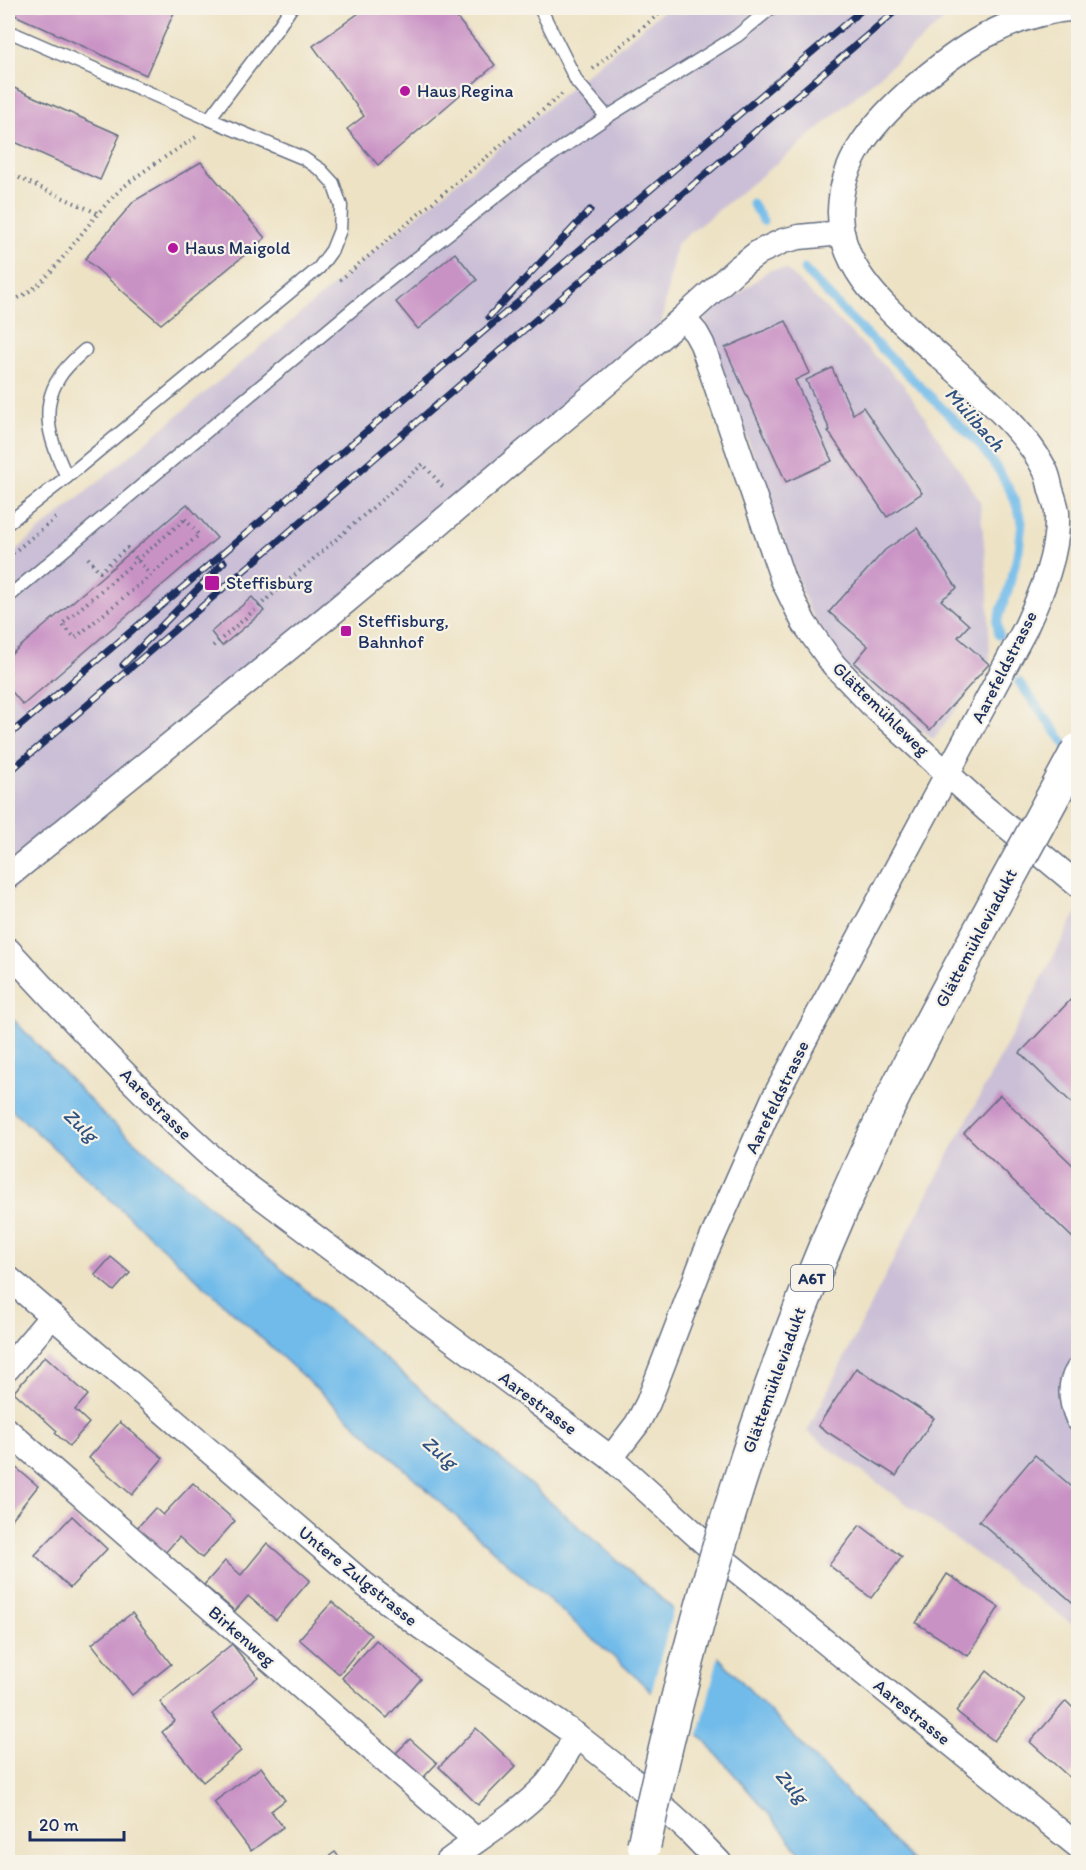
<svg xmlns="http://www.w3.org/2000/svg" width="1086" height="1870" font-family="Itim,sans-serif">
<rect width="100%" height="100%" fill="#f7f3e8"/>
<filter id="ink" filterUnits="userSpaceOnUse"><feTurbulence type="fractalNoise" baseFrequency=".0167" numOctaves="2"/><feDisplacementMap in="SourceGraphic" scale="12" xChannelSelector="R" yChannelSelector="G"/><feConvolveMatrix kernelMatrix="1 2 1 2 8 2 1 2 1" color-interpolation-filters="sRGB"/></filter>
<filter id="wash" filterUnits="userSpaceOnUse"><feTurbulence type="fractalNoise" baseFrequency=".008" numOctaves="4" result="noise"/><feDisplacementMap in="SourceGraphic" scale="24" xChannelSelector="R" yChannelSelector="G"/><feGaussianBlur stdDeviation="1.35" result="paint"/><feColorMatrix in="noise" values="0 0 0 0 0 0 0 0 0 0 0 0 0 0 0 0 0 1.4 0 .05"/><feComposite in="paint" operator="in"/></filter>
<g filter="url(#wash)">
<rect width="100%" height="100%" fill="#ede2c4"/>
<!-- industrial -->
<g fill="#cabfd6">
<path d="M666,8H958L796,148L676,244L659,336L8,894V557Z"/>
<path d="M786,269L903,384L980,501L988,588L990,664L933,739L849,670L809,610L702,312L730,301L769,270Z"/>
<path d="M1078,910V1628L807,1432L901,1245Z"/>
</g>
<!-- water -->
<path fill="#71bbea" stroke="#4675a4" stroke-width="1.5" d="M8,1014L104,1115L670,1606L913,1862H808L768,1813L705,1741L625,1667L496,1553L8,1106Z"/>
<!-- pier -->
<path fill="#ede2c4" d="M674,1606L719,1654L698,1739L651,1694Z"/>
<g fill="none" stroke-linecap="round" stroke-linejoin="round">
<!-- stream -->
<g stroke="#71bbea" stroke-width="9">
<path d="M752,203L763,221"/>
<path d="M804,269L846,314L979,444L999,471L1013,496L1022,522L1019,550L1007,594L997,622L999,635"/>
<path d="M1019,682L1071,752"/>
</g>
</g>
<g id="blocks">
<!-- building -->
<g fill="#c992c5">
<path d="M8,8H176L146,75L8,12Z"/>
<path d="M366,8H449L495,65L378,165L347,129L364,116L313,46Z"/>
<path d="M14,88L120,135L100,180L8,139V103Z"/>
<path d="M201,162L265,238L161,324L85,259L134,201Z"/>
<path d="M455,253L477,280L418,329L396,302Z"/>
<path d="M786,321L810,373L795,380L832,461L786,482L725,348Z"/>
<path d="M832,368L853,414L863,407L922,493L887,517L828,431L830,430L806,380Z"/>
<path d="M187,504L217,538L23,705L8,687V657Z"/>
<path d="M917,528L957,588L941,600L969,625L958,637L989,664L930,730L854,663L868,646L829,612L885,550Z"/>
<path d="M252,597L264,611L222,646L211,632Z"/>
<path d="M1078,992V1109L1020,1053Z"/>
<path d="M1000,1095L1078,1170V1243L964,1133Z"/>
<path d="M111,1257L130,1273L114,1291L95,1275Z"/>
<path d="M45,1356L88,1395L75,1410L89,1423L69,1446L55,1433L57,1431L14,1392Z"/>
<path d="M856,1368L934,1418L896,1476L818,1426Z"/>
<path d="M120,1422L163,1458L132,1495L89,1458Z"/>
<path d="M1035,1455L1078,1492V1607L979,1521Z"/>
<path d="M8,1461L38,1486L8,1524Z"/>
<path d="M193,1483L235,1521L202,1558L179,1537L164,1554L136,1529L155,1508L163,1515Z"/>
<path d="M72,1516L107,1549L70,1588L35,1555Z"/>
<path d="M860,1525L902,1557L871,1598L829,1565Z"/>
<path d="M267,1543L310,1580L276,1620L248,1596L235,1611L204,1585L225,1561L241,1575Z"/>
<path d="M947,1574L999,1607L968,1656L916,1623Z"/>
<path d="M332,1602L371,1635L339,1674L299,1639Z"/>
<path d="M132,1613L171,1664L132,1695L92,1644Z"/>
<path d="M376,1640L421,1679L387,1718L342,1678Z"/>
<path d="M232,1644L258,1677L212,1714L241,1751L203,1782L162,1732L175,1721L160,1702Z"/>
<path d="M987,1671L1025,1701L994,1741L956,1711Z"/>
<path d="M1066,1701L1078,1713V1766L1069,1777L1030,1742Z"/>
<path d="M476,1728L516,1766L478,1805L439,1767Z"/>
<path d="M410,1739L437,1763L423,1778L396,1753Z"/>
<path d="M261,1767L285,1800L271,1811L283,1827L251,1851L214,1802Z"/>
<path d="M335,1852L343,1862H321Z"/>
</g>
</g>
</g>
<g filter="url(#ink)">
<use href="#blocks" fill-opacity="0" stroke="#646e82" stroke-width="1.5"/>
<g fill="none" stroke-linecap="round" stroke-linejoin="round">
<!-- service casing -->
<g stroke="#646e82" stroke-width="15">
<g id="service">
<path d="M540,8L577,82L607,117"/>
<path d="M8,31L209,119"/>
<path d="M67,477C52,446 38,410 59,378C65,367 76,358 85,350"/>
<path d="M8,523L67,477L319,268L332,250L340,230L341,206L333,183L321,170L303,158L209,119L277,29L291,8"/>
<path d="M8,597L370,295L528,171L607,117L737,36L771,8"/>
</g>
</g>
<!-- minor casing -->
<g stroke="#646e82" stroke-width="27">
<g id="minor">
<path d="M683,318L696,333L702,344L783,580L804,623L833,664L872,705L986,809L1078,885"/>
<path d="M8,876L326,618L598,391L683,318L738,268L759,252L783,241L799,237L842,233"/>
<path d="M8,950C79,1027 151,1105 231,1174L611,1458L725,1561L1078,1846"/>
<path d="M8,1278L364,1584L421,1627L576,1735L627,1775L690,1832L719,1862"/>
<path d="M8,1368L52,1316"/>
<path d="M1078,1370C1068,1385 1071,1403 1078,1419"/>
<path d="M8,1431L476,1840"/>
<path d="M611,1458L637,1424L648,1403L705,1254L773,1100L812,1026L1025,629C1042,592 1059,553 1057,512C1056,504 1053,497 1051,490C1049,483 1048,474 1044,468C1020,421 958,374 919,338C881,303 839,266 840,211C841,161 872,125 907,93C958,48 1009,13 1078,8"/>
<path d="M447,1862C480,1837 518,1815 547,1784C559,1770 567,1752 576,1735"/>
</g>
</g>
<!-- path -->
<g stroke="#646e82" stroke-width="4" stroke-dasharray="1.5 4.5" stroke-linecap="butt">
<path d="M593,69L666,8"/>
<path d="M8,173L97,213"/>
<path d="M340,280L562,94"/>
<path d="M8,304C18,298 30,292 39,284C68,256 88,221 117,193C139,172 171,154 196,137"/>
<path d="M185,519L199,535L75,638L62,624Z"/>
<path d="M8,557L58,516"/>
<path d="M88,558L100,572L127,548L148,572"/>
<path d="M213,646L423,464L443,487"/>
<path d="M8,816L16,808"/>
</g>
<!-- service -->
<use href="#service" stroke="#fff" stroke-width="12"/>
<!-- minor -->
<use href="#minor" stroke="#fff" stroke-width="24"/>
<!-- rail casing -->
<g stroke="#1b2f5e" stroke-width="7">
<g id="rail">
<path d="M489,317L590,210"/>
<path d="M123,665L224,562"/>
<path d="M8,736L864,8"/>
<path d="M8,773L899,8"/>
</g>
</g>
<!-- rail -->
<use href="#rail" stroke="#f7f3e8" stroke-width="4.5" stroke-dasharray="14" stroke-linecap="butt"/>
<!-- trunk-bridge casing -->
<g stroke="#646e82" stroke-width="36" stroke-linecap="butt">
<path id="trunk-bridge" d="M644,1845C690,1627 752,1414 841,1210C909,1051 997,902 1078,750"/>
</g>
<!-- trunk-bridge -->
<use href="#trunk-bridge" stroke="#fff" stroke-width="33"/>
</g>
</g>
<!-- markers -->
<g fill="#b5179e" stroke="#f7f3e8" stroke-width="2">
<circle cx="405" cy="91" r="6"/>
<circle cx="173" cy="248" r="6"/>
<rect x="204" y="575" width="16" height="16" rx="3"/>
<rect x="340" y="625" width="12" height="12" rx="3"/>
</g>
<g text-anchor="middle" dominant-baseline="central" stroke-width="4.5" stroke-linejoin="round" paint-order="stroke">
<!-- shield labels -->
<rect fill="#f7f3e8" stroke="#5d6a87" stroke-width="1.5" x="791" y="1265" width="42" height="26" rx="4.5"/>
<g font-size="16" font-weight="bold" fill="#1b2f5e">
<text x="812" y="1278">A6T</text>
</g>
<!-- poi labels -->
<g font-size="18" fill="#1b2f5e" stroke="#f7f3e8" text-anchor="start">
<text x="417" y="91">Haus Regina</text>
<text x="185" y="248">Haus Maigold</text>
<text x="226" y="583">Steffisburg</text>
<text x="358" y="621">Steffisburg,<tspan x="358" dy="21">Bahnhof</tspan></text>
</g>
<!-- street labels -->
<g font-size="18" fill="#1b2f5e" stroke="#f7f3e8">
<text transform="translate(1004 667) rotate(-63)">Aarefeldstrasse</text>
<text transform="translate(881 709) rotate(44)">Glättemühleweg</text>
<text transform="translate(976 938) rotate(-62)">Glättemühleviadukt</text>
<text transform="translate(777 1097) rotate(-64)">Aarefeldstrasse</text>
<text transform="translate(156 1104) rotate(45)">Aarestrasse</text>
<text transform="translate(774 1380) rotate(-70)">Glättemühleviadukt</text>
<text transform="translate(538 1403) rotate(37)">Aarestrasse</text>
<text transform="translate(358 1576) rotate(39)">Untere Zulgstrasse</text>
<text transform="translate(242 1636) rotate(41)">Birkenweg</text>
<text transform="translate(912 1712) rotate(39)">Aarestrasse</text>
</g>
<!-- water labels -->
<g font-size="20" font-style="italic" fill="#305281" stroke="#f7f3e8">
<text transform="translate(975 419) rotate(48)">Mülibach</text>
<text transform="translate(81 1125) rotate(43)">Zulg</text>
<text transform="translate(440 1452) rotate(41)">Zulg</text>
<text transform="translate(792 1786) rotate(49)">Zulg</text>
</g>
</g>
<!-- margin -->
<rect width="1086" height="1870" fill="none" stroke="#f7f3e8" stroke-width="30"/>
<!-- scale -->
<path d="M30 1831v9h94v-9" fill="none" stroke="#1b2f5e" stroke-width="3"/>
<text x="39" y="1831" font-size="18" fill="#1b2f5e" stroke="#f7f3e8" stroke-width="4.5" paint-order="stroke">20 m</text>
</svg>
